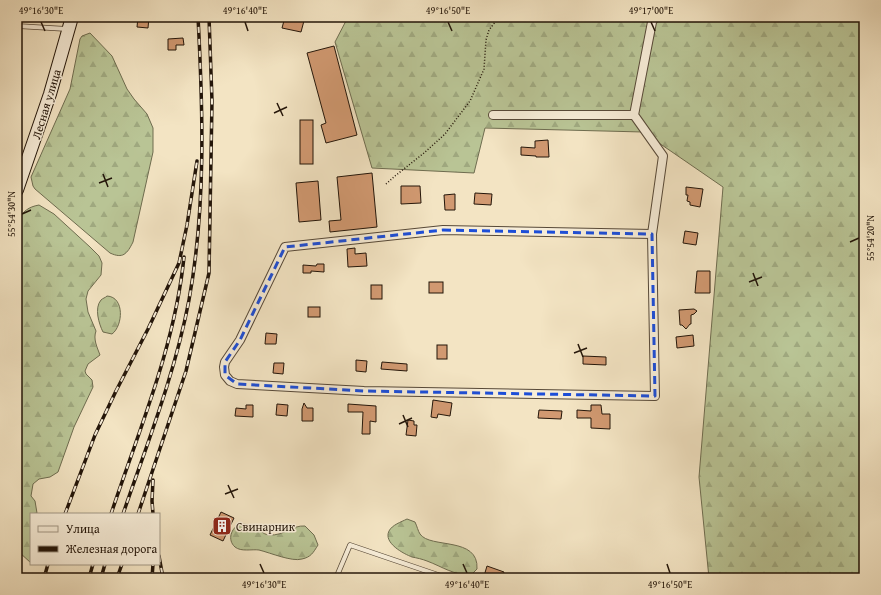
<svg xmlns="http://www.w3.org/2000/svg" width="881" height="595" font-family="'Gentium Book Plus',serif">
<defs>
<pattern id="forest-firs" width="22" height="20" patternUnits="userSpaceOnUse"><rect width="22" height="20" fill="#b9c495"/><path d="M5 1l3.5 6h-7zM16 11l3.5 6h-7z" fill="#9fa87f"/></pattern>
</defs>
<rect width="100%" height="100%" fill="#f3e4c3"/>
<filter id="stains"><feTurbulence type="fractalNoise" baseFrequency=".005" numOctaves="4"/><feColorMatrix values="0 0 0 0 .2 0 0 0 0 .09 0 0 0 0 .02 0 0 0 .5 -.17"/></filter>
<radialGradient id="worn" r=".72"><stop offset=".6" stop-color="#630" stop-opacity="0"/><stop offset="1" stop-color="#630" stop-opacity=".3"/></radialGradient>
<!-- forest -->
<g fill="url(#forest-firs)" stroke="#6e6c4f">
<path d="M348,17H864V578H709L699,477L723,187L643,132L485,128L474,173L372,168L335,42Z"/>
<path d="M90,33L112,56L127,89L134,99L147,114L153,128V152L133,242C127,254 123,259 110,253L35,189L33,186L31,177L70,89L80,39L82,36Z"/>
<path d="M39,205L54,214L90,247L99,256L102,263L101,275L88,291L86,299L88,312L96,331C93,339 97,347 100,355L88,364L85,371L86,374L92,380L93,387L74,427L58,472L50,477L39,479L33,484L31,496L35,501L37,513L31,514V563L19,552L17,553V220C24,211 28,207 39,205Z"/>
<path d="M107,296C125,297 123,326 112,334L103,332C99,324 94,308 101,300C103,298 105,298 107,296Z"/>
<path d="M407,519L415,522C417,526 418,531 420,534C430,549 479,536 477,569L471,575C453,575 443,567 427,561C422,559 417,558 412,557C404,554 383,543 389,531C392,525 401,522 407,519Z"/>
<path d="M240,524C245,524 252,525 255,527C261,530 262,534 269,535C284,536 292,525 305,526L314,535L318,545C313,553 311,557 302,559C292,562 271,553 259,550C252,549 241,552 235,547C227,540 231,528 240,524Z"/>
</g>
<!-- building -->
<g fill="#d19971" stroke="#231509">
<path d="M138,17H149L148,28L137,27Z"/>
<path d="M285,17H305L301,32L282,28Z"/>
<path d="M183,38L184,45H176V50H168V39Z"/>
<path d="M334,46L357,135L326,143L321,125L326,123L307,53Z"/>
<rect x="300" y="120" width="13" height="44"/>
<path d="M548,140L549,157H536V156L521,155V147L535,148V141Z"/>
<path d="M372,173L377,227L330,232L329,221L341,220L337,177Z"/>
<path d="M318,181L321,220L299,222L296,183Z"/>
<path d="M401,186H420L421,203L401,204Z"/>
<path d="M686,187L703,189L700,207L690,205V202L687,201L688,195H686Z"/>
<path d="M475,193L492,194L491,205L474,204Z"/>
<path d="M455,194V210H445L444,195Z"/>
<path d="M685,231L698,233L696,245L683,243Z"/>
<path d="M355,248V254L366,253L367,266L348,267L347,249Z"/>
<path d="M317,264H324V272L311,271V273H303V265L316,266Z"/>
<path d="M697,271H710V293H695Z"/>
<rect x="429" y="282" width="14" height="11"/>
<rect x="371" y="285" width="11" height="14"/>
<rect x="308" y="307" width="12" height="10"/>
<path d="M694,309L697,311L694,314L691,315V324H690L686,329L682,325H680L679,310Z"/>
<path d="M266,333L277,334L276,344H265Z"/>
<path d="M693,335L694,346L677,348L676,337Z"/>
<rect x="437" y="345" width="10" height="14"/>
<path d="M583,356L606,357V365L583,364Z"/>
<path d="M356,360L367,361L366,372L356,371Z"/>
<path d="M382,362L407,364V371L381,369Z"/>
<path d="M274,363H284L283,374L273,373Z"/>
<path d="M433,400L452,403L450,416L438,414L437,418L431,417Z"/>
<path d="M304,403L307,408H313V421H302V409Z"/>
<path d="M277,404L288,405L287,416L276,415Z"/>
<path d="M348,404L376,406V422L370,421V434H362L363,412H348Z"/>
<path d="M246,405H253V417L235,416L236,408L246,409Z"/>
<path d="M591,405H601L602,414H610V429L591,428V418H577V410L591,411Z"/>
<path d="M539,410L562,411L561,419L538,418Z"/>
<path d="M408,420L414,421V425H417L416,436L406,435Z"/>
<path d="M221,512L234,518L223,541L210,535Z"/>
<path d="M487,566L504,572L502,578H490L484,576Z"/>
</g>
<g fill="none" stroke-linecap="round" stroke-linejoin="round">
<!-- lane casing -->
<g stroke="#574938" stroke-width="5.5">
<g id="lane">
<path d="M17,26L67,29"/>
<path d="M336,578L350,545L447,578"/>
</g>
</g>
<!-- street casing -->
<g stroke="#574938" stroke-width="10">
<g id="street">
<path d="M493,115H634"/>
<path d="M652,234L655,396L364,391L237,384L230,381L225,375L224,367L225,362L240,340L285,247L443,230L652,234L663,156L634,115L652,22L655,17"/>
</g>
</g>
<!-- secondary casing -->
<g stroke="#231509" stroke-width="14">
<path id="secondary" d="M17,190L50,94L72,17"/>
</g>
<!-- path -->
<path stroke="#231509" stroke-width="1.5" stroke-dasharray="1 2" stroke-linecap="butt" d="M386,184L395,176L424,153L445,134L470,101L484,69L486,40L489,30L499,17"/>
<!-- lane -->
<use href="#lane" stroke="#f7edd8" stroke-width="4"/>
<!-- street -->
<use href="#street" stroke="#f7edd8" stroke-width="8"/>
<!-- secondary -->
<use href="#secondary" stroke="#f7edd8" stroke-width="12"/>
<!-- rail casing -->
<g stroke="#231509" stroke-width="3.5">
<g id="rail">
<path d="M153,480L152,501L153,514"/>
<path d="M65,514L95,435L116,391L148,329L179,263L187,225L197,161"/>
<path d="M111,514C139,430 175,346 184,257"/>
<path d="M123,514C147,444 175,374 189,300C206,207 203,111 198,17"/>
<path d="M138,514L186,371L209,273L212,101L209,17"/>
<path d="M159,556L163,578"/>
<path d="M44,578L48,564"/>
<path d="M89,578L93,564"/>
<path d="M101,578L105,564"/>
<path d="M117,578L122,564"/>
<path d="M152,578L153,564"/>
</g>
</g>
<!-- rail -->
<use href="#rail" stroke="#f7edd8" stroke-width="2" stroke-dasharray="6" stroke-linecap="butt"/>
</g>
<!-- marked area -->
<path fill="none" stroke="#1d4ed8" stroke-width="3" stroke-dasharray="8 5" stroke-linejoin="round" d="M443,230L652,234L655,396L364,391L237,384L225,375V362L240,340L285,247Z"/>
<!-- ticks -->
<path fill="none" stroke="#231509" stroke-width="1.5" d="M41,22L45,31M245,22L248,31M448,22L452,31M651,22L655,31M277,103L283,116M274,113L287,107M103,174L108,187M99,183L112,178M22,214L31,210M850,242L859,238M753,273L758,286M749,282L762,277M578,344L583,357M574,353L587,348M403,415L408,427M399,424L412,418M228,485L234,498M225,494L238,489M260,564L264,573M463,564L467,573M667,564L670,573"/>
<!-- icons -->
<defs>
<g id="building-square" transform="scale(1)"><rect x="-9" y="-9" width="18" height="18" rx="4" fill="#8f2418" stroke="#f7edd8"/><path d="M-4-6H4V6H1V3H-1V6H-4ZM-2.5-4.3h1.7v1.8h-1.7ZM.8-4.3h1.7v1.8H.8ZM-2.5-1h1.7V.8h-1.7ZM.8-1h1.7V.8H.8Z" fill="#fff"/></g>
</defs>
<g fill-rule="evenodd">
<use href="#building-square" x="222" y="526"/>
</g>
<g text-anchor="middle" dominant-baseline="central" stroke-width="3" stroke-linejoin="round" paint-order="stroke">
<!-- street labels -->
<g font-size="12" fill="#231509" stroke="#f7edd8">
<text transform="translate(46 104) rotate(-73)">Лесная улица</text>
</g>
<!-- poi labels -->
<g font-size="12" fill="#231509" stroke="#f7edd8" text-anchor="start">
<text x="236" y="526">Свинарник</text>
</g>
</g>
<!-- margin -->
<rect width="881" height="595" fill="none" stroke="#f3e4c3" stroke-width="44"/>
<!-- legend -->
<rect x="30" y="513" width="130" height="52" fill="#f7edd8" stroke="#a29785"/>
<rect x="38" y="526" width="20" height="6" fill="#f7edd8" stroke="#a29785"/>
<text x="66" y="533" font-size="12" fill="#231509">Улица</text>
<rect x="38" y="546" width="20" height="6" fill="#231509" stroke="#a29785"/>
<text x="66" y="553" font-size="12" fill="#231509">Железная дорога</text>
<rect x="22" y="22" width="837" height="551" fill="none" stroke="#231509" stroke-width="1.5"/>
<g font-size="10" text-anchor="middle" fill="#231509">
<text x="41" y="14">49°16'30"E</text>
<text x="245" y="14">49°16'40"E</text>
<text x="448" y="14">49°16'50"E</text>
<text x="651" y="14">49°17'00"E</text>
<text transform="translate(11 214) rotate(-90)" y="4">55°54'30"N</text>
<text transform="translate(870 238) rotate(-90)" y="4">55°54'20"N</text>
<text x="264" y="588">49°16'30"E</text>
<text x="467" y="588">49°16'40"E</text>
<text x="670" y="588">49°16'50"E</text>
</g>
<rect width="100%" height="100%" filter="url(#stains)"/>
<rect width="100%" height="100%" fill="url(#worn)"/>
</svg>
